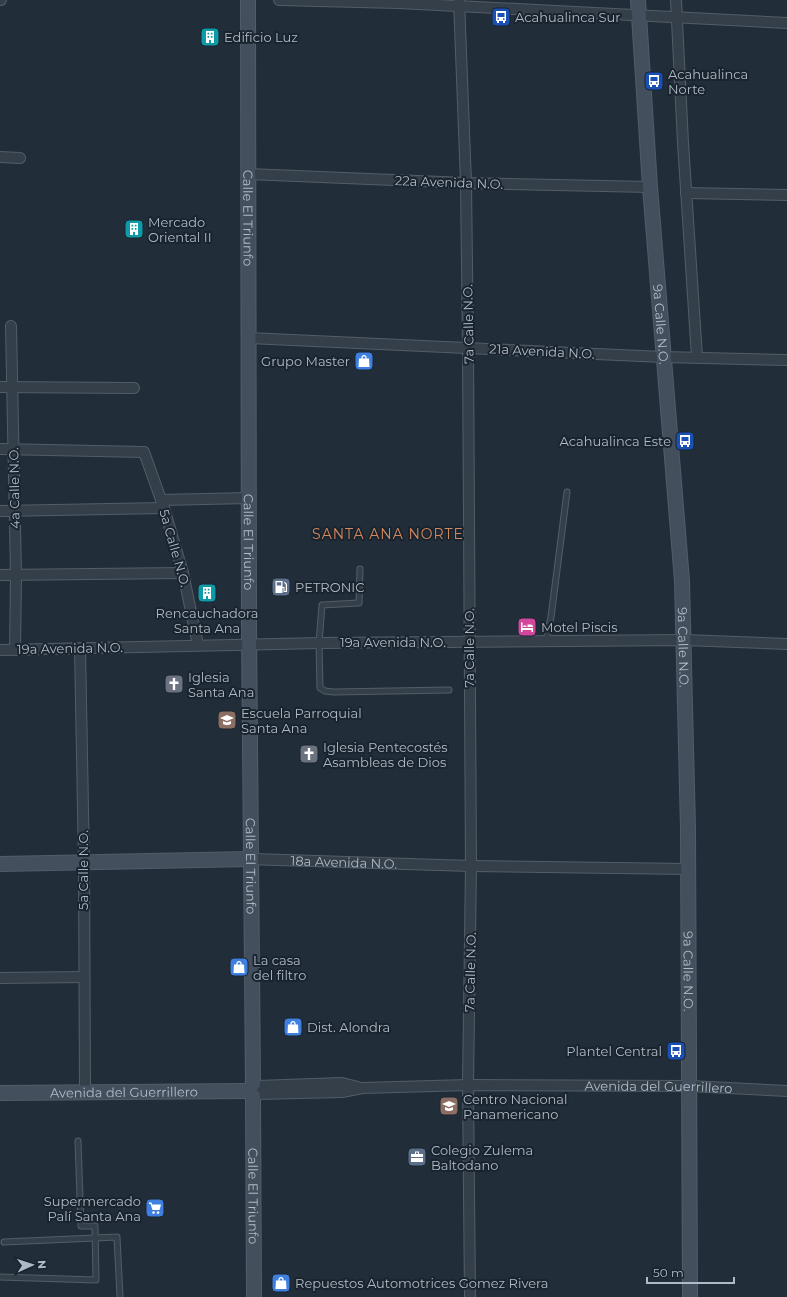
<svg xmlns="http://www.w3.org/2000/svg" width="787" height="1297" font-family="Montserrat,sans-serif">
<rect width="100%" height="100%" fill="#212e3a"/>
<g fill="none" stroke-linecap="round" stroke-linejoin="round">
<!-- lane casing -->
<g stroke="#535d68" stroke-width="7">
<g id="lane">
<path d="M360,569L359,603L322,605L319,643L320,688L325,691L334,692L449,690"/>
<path d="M546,641L551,617L567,492"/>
<path d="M4,1242L117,1237L120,1297"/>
<path d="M0,1277L96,1280L95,1226H81L78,1141"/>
</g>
</g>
<!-- street casing -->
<g stroke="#535d68" stroke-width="12">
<g id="street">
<path d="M0,0H1"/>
<path d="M279,0L399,3L787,23"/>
<path d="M459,0L466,183L468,348L471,866L468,1085L470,1297"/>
<path d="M676,0L683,143L697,357"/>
<path d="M0,157L20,158"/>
<path d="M248,174L466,183L650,187"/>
<path d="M686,193L787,195"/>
<path d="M11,326L16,575L15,650"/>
<path d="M249,338L663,357L787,360"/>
<path d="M0,387L134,388"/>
<path d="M0,449L144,452L164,508L183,573L198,645"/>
<path d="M161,500L249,498"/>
<path d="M0,511L164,508"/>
<path d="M0,575L183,573"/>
<path d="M80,648L84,862L85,1093"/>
<path d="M0,650L319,643L684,640L787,644"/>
<path id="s1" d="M250,859L471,866L688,869"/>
<path d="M0,978L84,977"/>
<path d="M257,1086L342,1083L358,1087"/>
<path id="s2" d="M257,1094L342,1092L362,1088L468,1085L689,1086L787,1091"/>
</g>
</g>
<!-- secondary casing -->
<g stroke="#535d68" stroke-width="16">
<g id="secondary">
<path id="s3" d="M248,0L249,628L253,1084"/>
<path id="s4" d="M638,0L650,187L682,581L688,829L690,1297"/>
<path d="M0,864L250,859"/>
<path id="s5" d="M0,1093L247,1091"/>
<path id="s6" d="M253,1096L254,1297"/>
</g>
</g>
<!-- lane -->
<use href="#lane" stroke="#353f4a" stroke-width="5"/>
<!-- street -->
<use href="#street" stroke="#353f4a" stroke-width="10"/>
<!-- secondary -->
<use href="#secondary" stroke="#434f5d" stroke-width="14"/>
</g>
<!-- icons -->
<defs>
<g id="bus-square" transform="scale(1)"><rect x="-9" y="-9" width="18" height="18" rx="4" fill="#1a4fb4" stroke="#1a242f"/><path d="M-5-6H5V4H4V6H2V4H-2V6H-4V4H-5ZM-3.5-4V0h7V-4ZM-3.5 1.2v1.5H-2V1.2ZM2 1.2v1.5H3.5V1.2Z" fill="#fff"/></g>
<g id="building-square" transform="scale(1)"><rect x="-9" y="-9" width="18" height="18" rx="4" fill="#0f9aa8" stroke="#1a242f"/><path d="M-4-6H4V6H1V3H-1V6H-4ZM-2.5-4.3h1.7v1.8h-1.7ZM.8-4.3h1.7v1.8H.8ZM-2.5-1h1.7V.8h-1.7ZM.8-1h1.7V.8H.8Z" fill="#fff"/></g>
<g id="shop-square" transform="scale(1)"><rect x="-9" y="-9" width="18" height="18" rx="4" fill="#3f7fe0" stroke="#1a242f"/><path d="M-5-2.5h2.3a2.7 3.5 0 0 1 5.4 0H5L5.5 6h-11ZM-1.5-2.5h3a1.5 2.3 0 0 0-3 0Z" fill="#fff"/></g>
<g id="fuel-square" transform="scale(1)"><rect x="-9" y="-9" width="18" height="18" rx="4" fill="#5c6f8a" stroke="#1a242f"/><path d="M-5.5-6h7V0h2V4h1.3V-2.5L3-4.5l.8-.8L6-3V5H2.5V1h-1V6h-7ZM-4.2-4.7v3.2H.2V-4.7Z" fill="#fff"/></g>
<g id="hotel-square" transform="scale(1)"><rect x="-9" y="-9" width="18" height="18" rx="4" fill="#d1479c" stroke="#1a242f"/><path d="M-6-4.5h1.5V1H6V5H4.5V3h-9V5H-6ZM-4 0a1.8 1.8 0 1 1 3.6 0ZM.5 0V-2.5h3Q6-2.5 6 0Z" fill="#fff"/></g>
<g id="church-square" transform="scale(1)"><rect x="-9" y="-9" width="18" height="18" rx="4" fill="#6b7280" stroke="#1a242f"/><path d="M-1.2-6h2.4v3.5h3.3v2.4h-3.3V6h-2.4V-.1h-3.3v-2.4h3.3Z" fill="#fff"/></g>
<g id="school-square" transform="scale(1)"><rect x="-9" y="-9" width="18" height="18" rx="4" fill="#8d6e63" stroke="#1a242f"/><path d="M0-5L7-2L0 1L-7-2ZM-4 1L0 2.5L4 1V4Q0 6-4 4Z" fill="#fff"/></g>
<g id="office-square" transform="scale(1)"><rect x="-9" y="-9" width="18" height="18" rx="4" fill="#5c6f8a" stroke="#1a242f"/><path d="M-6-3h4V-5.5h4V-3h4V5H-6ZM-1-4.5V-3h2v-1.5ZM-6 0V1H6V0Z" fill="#fff"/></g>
<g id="supermarket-square" transform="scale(1)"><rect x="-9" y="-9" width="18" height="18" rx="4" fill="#3f7fe0" stroke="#1a242f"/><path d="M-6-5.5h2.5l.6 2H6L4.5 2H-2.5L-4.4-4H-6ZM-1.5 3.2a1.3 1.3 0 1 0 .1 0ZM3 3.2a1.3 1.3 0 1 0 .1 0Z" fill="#fff"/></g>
</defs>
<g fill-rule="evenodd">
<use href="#bus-square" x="501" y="17"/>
<use href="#building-square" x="210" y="37"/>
<use href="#bus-square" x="654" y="81"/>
<use href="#building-square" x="134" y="229"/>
<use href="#shop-square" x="364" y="361"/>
<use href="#bus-square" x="685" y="441"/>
<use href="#fuel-square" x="281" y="587"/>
<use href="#building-square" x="207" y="593"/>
<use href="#hotel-square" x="527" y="627"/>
<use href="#church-square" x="174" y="684"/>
<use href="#school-square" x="227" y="720"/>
<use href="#church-square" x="309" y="754"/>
<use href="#shop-square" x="239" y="967"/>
<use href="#shop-square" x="293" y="1027"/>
<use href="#bus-square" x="676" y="1051"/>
<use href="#school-square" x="449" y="1106"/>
<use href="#office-square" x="417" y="1157"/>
<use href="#supermarket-square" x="155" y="1208"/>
<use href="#shop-square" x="281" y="1283"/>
</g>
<g text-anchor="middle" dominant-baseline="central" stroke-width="4" stroke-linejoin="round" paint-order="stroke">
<!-- poi labels -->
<g font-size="13" fill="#b0bac6" stroke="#1a242f" text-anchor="start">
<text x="515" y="17">Acahualinca Sur</text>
<text x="224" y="37">Edificio Luz</text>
<text x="668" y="74">Acahualinca<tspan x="668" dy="15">Norte</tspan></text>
<text x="148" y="222">Mercado<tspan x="148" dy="15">Oriental II</tspan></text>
<text x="350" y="361" text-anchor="end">Grupo Master</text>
<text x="671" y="441" text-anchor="end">Acahualinca Este</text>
<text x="295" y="587">PETRONIC</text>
<text x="207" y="613" text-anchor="middle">Rencauchadora<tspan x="207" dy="15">Santa Ana</tspan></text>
<text x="541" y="627">Motel Piscis</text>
<text x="188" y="677">Iglesia<tspan x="188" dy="15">Santa Ana</tspan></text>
<text x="241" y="713">Escuela Parroquial<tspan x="241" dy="15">Santa Ana</tspan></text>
<text x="323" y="747">Iglesia Pentecostés<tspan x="323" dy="15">Asambleas de Dios</tspan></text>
<text x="253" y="960">La casa<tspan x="253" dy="15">del filtro</tspan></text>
<text x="307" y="1027">Dist. Alondra</text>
<text x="662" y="1051" text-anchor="end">Plantel Central</text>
<text x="463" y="1099">Centro Nacional<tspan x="463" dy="15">Panamericano</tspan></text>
<text x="431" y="1150">Colegio Zulema<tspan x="431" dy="15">Baltodano</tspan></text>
<text x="141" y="1201" text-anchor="end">Supermercado<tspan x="141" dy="15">Palí Santa Ana</tspan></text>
<text x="295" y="1283">Repuestos Automotrices Gomez Rivera</text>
</g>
<!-- street labels -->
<g font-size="13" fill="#b0bac6" stroke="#1a242f">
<text transform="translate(449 182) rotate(2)">22a Avenida N.O.</text>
<text stroke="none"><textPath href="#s3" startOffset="218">Calle El Triunfo</textPath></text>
<text transform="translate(468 324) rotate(-91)">7a Calle N.O.</text>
<text stroke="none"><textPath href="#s4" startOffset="325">9a Calle N.O.</textPath></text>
<text transform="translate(542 351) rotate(3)">21a Avenida N.O.</text>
<text transform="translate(14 488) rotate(-91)">4a Calle N.O.</text>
<text stroke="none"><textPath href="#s3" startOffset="542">Calle El Triunfo</textPath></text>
<text transform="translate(175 548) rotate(74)">5a Calle N.O.</text>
<text x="393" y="642">19a Avenida N.O.</text>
<text transform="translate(70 648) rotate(-1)">19a Avenida N.O.</text>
<text transform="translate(469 648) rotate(-90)">7a Calle N.O.</text>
<text stroke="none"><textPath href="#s4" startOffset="649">9a Calle N.O.</textPath></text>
<text stroke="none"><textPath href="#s1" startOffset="94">18a Avenida N.O.</textPath></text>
<text stroke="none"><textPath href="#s3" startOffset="866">Calle El Triunfo</textPath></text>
<text transform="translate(83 870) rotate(-90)">5a Calle N.O.</text>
<text transform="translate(470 972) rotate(-89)">7a Calle N.O.</text>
<text stroke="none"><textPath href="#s4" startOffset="973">9a Calle N.O.</textPath></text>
<text stroke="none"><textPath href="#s2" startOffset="402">Avenida del Guerrillero</textPath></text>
<text stroke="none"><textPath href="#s5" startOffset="124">Avenida del Guerrillero</textPath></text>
<text stroke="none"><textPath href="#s6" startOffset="100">Calle El Triunfo</textPath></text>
</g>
<!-- neighbourhood labels -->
<g font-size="14" letter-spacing="1" fill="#d4885e" stroke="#1a242f">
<text x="388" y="534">SANTA ANA NORTE</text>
</g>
</g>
<!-- north arrow -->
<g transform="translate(32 1265) rotate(87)" stroke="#1a242f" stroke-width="3" paint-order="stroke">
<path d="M0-3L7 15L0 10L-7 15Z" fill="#b0bac6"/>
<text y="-6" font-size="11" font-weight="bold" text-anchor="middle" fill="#b0bac6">N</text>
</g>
<!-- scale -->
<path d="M647 1277v6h87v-6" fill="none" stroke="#b0bac6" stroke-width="2"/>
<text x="653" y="1277" font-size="12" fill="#b0bac6" stroke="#1a242f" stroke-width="3" paint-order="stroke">50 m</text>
</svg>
